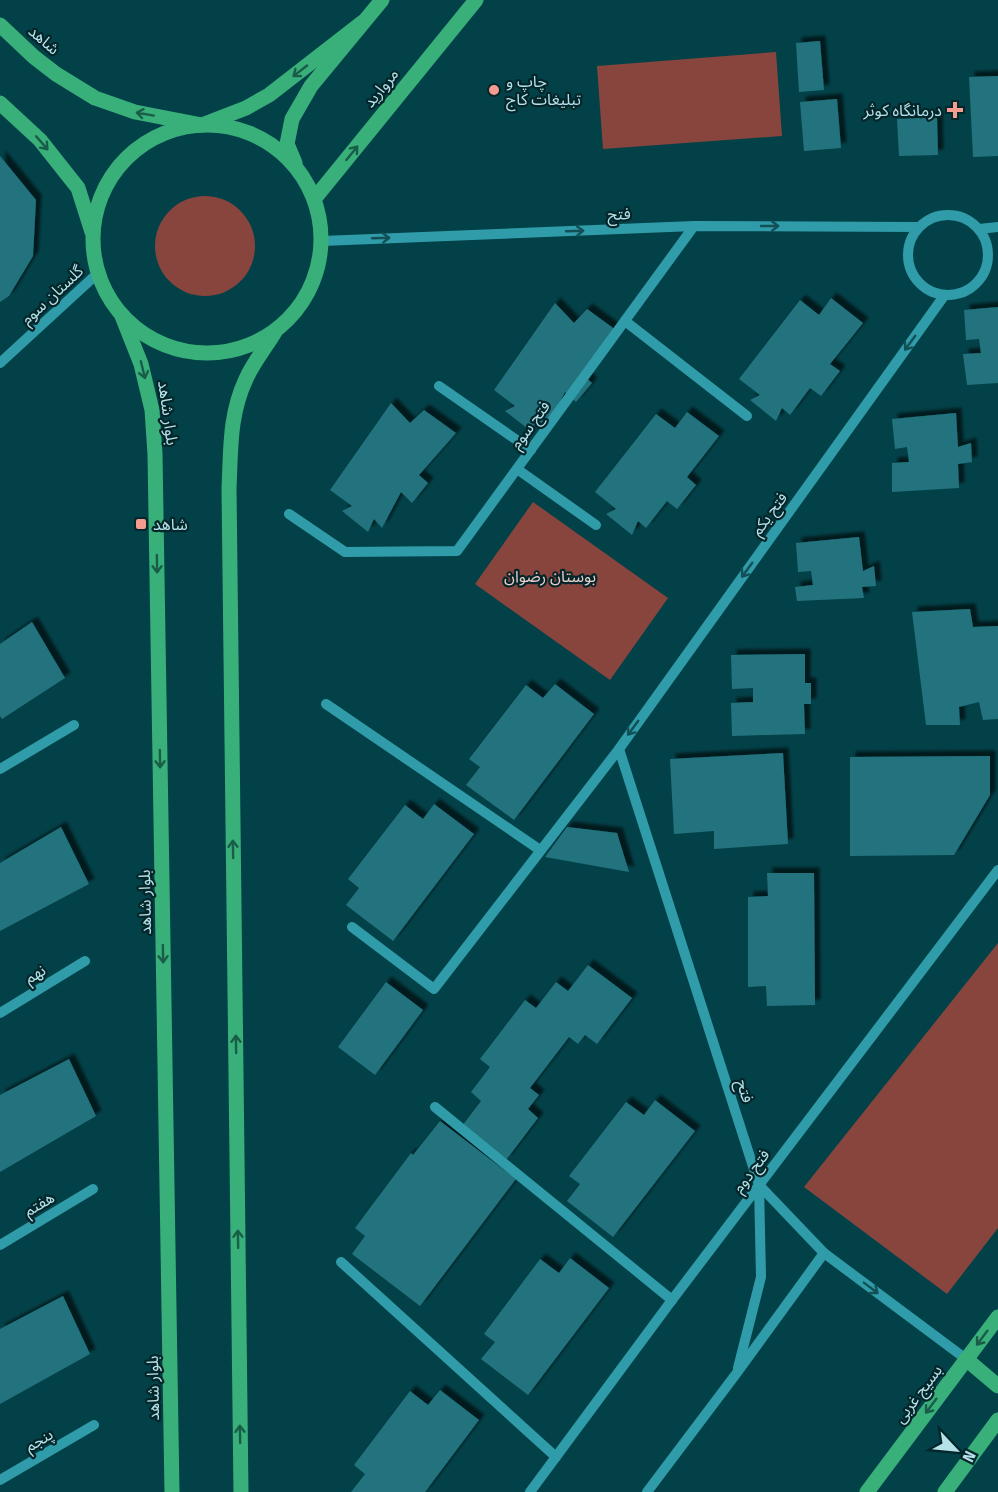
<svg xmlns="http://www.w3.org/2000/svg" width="998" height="1492" font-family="'Fira Sans Condensed','Noto Sans Arabic',sans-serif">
<defs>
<filter id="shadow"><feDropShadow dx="5.5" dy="-5.5" stdDeviation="1.5" flood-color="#0009"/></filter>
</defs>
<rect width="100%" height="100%" fill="#034148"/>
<!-- green -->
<g fill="#87453e">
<path d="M776,52L782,136L603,149L597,66Z"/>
<circle cx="205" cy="246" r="50"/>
<path d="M533,502L668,598L610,680L475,584Z"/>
<path d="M998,943V1228L947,1294L804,1187Z"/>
</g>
<!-- building -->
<g fill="#22737e" filter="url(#shadow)">
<path d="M820,41L824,90L799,92L796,43Z"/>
<path d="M998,76V156L973,157L969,77Z"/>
<path d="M837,99L841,148L804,151L800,102Z"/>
<path d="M937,117L938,155L899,156L897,119Z"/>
<path d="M0,156L36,200L33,256L9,296L0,302Z"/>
<path d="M831,298L863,323L830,364L840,371L821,396L810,388L790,415L782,408L776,421L750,400L760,395L739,379L800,300L819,315Z"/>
<path d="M555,303L574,323L587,309L620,333L583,375L592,383L576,402L565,392L546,428L537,419L532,432L505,411L515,406L494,390Z"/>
<path d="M998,307V383L967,385L963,354L981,353L979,339L966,340L964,310Z"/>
<path d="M391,403L410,423L424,410L456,433L419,475L428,483L412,503L401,492L382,528L374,519L368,532L342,511L352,506L330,490Z"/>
<path d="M687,412L719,436L687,477L696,485L677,509L667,501L646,528L638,521L632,535L606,514L616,509L595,492L656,414L675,428Z"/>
<path d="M956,413L958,447L971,443L972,462L958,464L959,488L892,492V463L909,462L907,447L895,449L892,419Z"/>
<path d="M859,537L863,571L874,566L876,586L862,587L864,598L797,601L795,587L813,585L811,571L798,572L796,543Z"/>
<path d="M970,609L973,627L998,626V719L983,720L979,702L959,707L960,725H926L912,612Z"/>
<path d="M32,622L65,678L2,719L0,716V644Z"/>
<path d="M805,654V683H811V704H804L805,734L732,736L731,703L753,702V688L732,689L731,655Z"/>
<path d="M555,684L594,714L514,820L466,785L480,767L469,759L526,685L543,698Z"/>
<path d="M783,753L788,844L714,849V831L674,834L670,759Z"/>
<path d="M990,756V795L954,855L850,856V757Z"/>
<path d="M434,804L474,834L393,941L346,905L359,888L348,879L405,805L423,819Z"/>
<path d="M61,827L89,884L0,931V863Z"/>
<path d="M567,827L617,833L629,872L545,857Z"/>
<path d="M767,873H814L815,1005L767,1006L766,986L748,987V897L768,896Z"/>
<path d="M588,965L632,998L597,1044L585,1035L578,1044L569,1037L530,1088L539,1095L528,1109L538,1118L506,1160L462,1126L481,1101L471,1092L490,1067L480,1059L525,1000L536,1008L556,982L568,991Z"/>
<path d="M386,982L423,1010L375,1075L338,1047Z"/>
<path d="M69,1059L96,1116L0,1172V1095Z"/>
<path d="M655,1100L695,1131L613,1237L567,1201L580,1184L569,1176L626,1102L644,1115Z"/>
<path d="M440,1121L516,1179L420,1306L352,1254L365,1236L355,1228L411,1153L413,1155Z"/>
<path d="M570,1258L609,1288L528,1395L481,1359L495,1342L484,1334L540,1259L559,1273Z"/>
<path d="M63,1296L90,1354L0,1404V1329Z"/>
<path d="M440,1390L479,1420L425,1492H351L365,1474L354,1465L410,1391L428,1405Z"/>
</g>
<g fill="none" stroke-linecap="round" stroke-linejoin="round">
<!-- minor -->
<g stroke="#309ca9" stroke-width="10">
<circle cx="948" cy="255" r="40"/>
<path d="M979,229L998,227"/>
<path d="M322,241L694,226L918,227"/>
<path d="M625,321L747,416"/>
<path d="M0,363L98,273"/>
<path d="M439,386L531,450"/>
<path d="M517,469L596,525"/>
<path d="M289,514L345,552L457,551L694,226"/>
<path d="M326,704L540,850"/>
<path d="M619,749L759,1185L824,1253L966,1359"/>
<path d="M0,769L74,725"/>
<path d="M352,927L434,989L619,749L944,296"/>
<path d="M0,1013L85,961"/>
<path d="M435,1107L672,1300"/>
<path d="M0,1245L93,1189"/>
<path d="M341,1262L556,1457"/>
<path d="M738,1368L761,1277L759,1185"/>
<path d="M0,1480L94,1425"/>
<path d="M530,1492L672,1300L998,870"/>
<path d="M647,1492L736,1374L824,1253"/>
</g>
<!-- major -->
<g stroke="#39b07a" stroke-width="15">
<path d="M0,25L34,57L56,74L95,98L135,112L202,125L246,108L269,95L363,22"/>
<path d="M0,103L40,140L78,188L92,232"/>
<circle cx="207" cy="239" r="114"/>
<path d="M295,163L287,144L292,119L311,86L382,0"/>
<path d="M315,198L476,0"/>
<path d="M122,316L141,364L152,410L155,454L172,1492"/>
<path d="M966,1359L998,1386"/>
<path d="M241,1492L229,488C231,450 229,415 246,379C253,363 266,347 275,332"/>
<path d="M867,1492L998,1317"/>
<path d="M945,1492L998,1420"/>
</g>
</g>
<!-- one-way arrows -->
<defs><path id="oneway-shaft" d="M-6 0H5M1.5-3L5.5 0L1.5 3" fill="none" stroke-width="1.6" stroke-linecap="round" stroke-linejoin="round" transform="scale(1.5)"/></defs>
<g stroke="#195d49">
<use href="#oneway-shaft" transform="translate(300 71) rotate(142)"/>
<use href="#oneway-shaft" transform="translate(145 114) rotate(-170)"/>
<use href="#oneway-shaft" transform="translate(42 143) rotate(49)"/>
<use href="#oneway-shaft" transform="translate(352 153) rotate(-51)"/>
<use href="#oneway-shaft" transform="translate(143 370) rotate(76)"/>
<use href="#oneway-shaft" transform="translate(157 564) rotate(89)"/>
<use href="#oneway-shaft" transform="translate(160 759) rotate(89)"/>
<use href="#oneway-shaft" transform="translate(233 849) rotate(-91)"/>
<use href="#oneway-shaft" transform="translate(163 954) rotate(89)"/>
<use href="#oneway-shaft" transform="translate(236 1044) rotate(-91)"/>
<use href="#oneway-shaft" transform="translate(238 1239) rotate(-91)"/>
<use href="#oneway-shaft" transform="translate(982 1338) rotate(127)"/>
<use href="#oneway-shaft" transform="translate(931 1406) rotate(127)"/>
<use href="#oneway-shaft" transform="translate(240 1434) rotate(-91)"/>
</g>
<g stroke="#134f56">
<use href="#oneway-shaft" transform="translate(770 226)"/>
<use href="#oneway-shaft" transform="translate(575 231) rotate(-2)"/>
<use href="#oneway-shaft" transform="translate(381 238) rotate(-2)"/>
<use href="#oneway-shaft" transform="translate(910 343) rotate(126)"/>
<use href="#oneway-shaft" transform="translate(747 570) rotate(126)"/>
<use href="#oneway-shaft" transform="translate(633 728) rotate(126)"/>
<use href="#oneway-shaft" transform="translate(871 1288) rotate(37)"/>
</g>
<!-- markers -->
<g fill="#f59c91" stroke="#042529" stroke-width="2">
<circle cx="494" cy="90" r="6"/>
<path d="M952 101h6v6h6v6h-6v6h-6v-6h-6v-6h6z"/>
<rect x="135" y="518" width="12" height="12" rx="3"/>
</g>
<g text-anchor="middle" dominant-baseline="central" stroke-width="4.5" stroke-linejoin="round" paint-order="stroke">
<!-- street labels -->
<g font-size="16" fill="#b5e2e9" stroke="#042529">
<text transform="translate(44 40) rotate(41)">شاهد</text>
<text transform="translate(381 88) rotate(-51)">مروارید</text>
<text transform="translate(619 214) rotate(-2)">فتح</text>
<text transform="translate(52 295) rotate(-43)">گلستان سوم</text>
<text transform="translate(168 413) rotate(82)">بلوار شاهد</text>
<text transform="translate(530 425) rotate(-54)">فتح سوم</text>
<text transform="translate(769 514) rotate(-54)">فتح یکم</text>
<text transform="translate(145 902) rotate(-91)">بلوار شاهد</text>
<text transform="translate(35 974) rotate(-31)">نهم</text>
<text transform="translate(745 1091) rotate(72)">فتح</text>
<text transform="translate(751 1171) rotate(-53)">فتح دوم</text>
<text transform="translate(39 1204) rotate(-31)">هفتم</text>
<text transform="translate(153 1388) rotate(-91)">بلوار شاهد</text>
<text transform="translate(918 1394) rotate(-53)">بسیج غربی</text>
<text transform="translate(39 1440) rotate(-30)">پنجم</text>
</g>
<!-- poi labels -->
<g font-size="16" fill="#b5e2e9" stroke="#042529" text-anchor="start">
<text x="506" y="81">چاپ و<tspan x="506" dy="18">تبلیغات کاج</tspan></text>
<text x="942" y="110" text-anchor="end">درمانگاه کوثر</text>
<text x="153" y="524">شاهد</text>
</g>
<!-- park labels -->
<g font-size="16" fill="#ebcec9" stroke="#042529">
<text x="550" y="576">بوستان رضوان</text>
</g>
</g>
<!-- north arrow -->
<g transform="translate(956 1450) rotate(116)" stroke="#042529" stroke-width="4.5" paint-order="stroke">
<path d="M0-4.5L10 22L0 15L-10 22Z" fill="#b5e2e9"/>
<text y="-9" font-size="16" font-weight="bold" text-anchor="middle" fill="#b5e2e9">N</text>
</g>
</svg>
